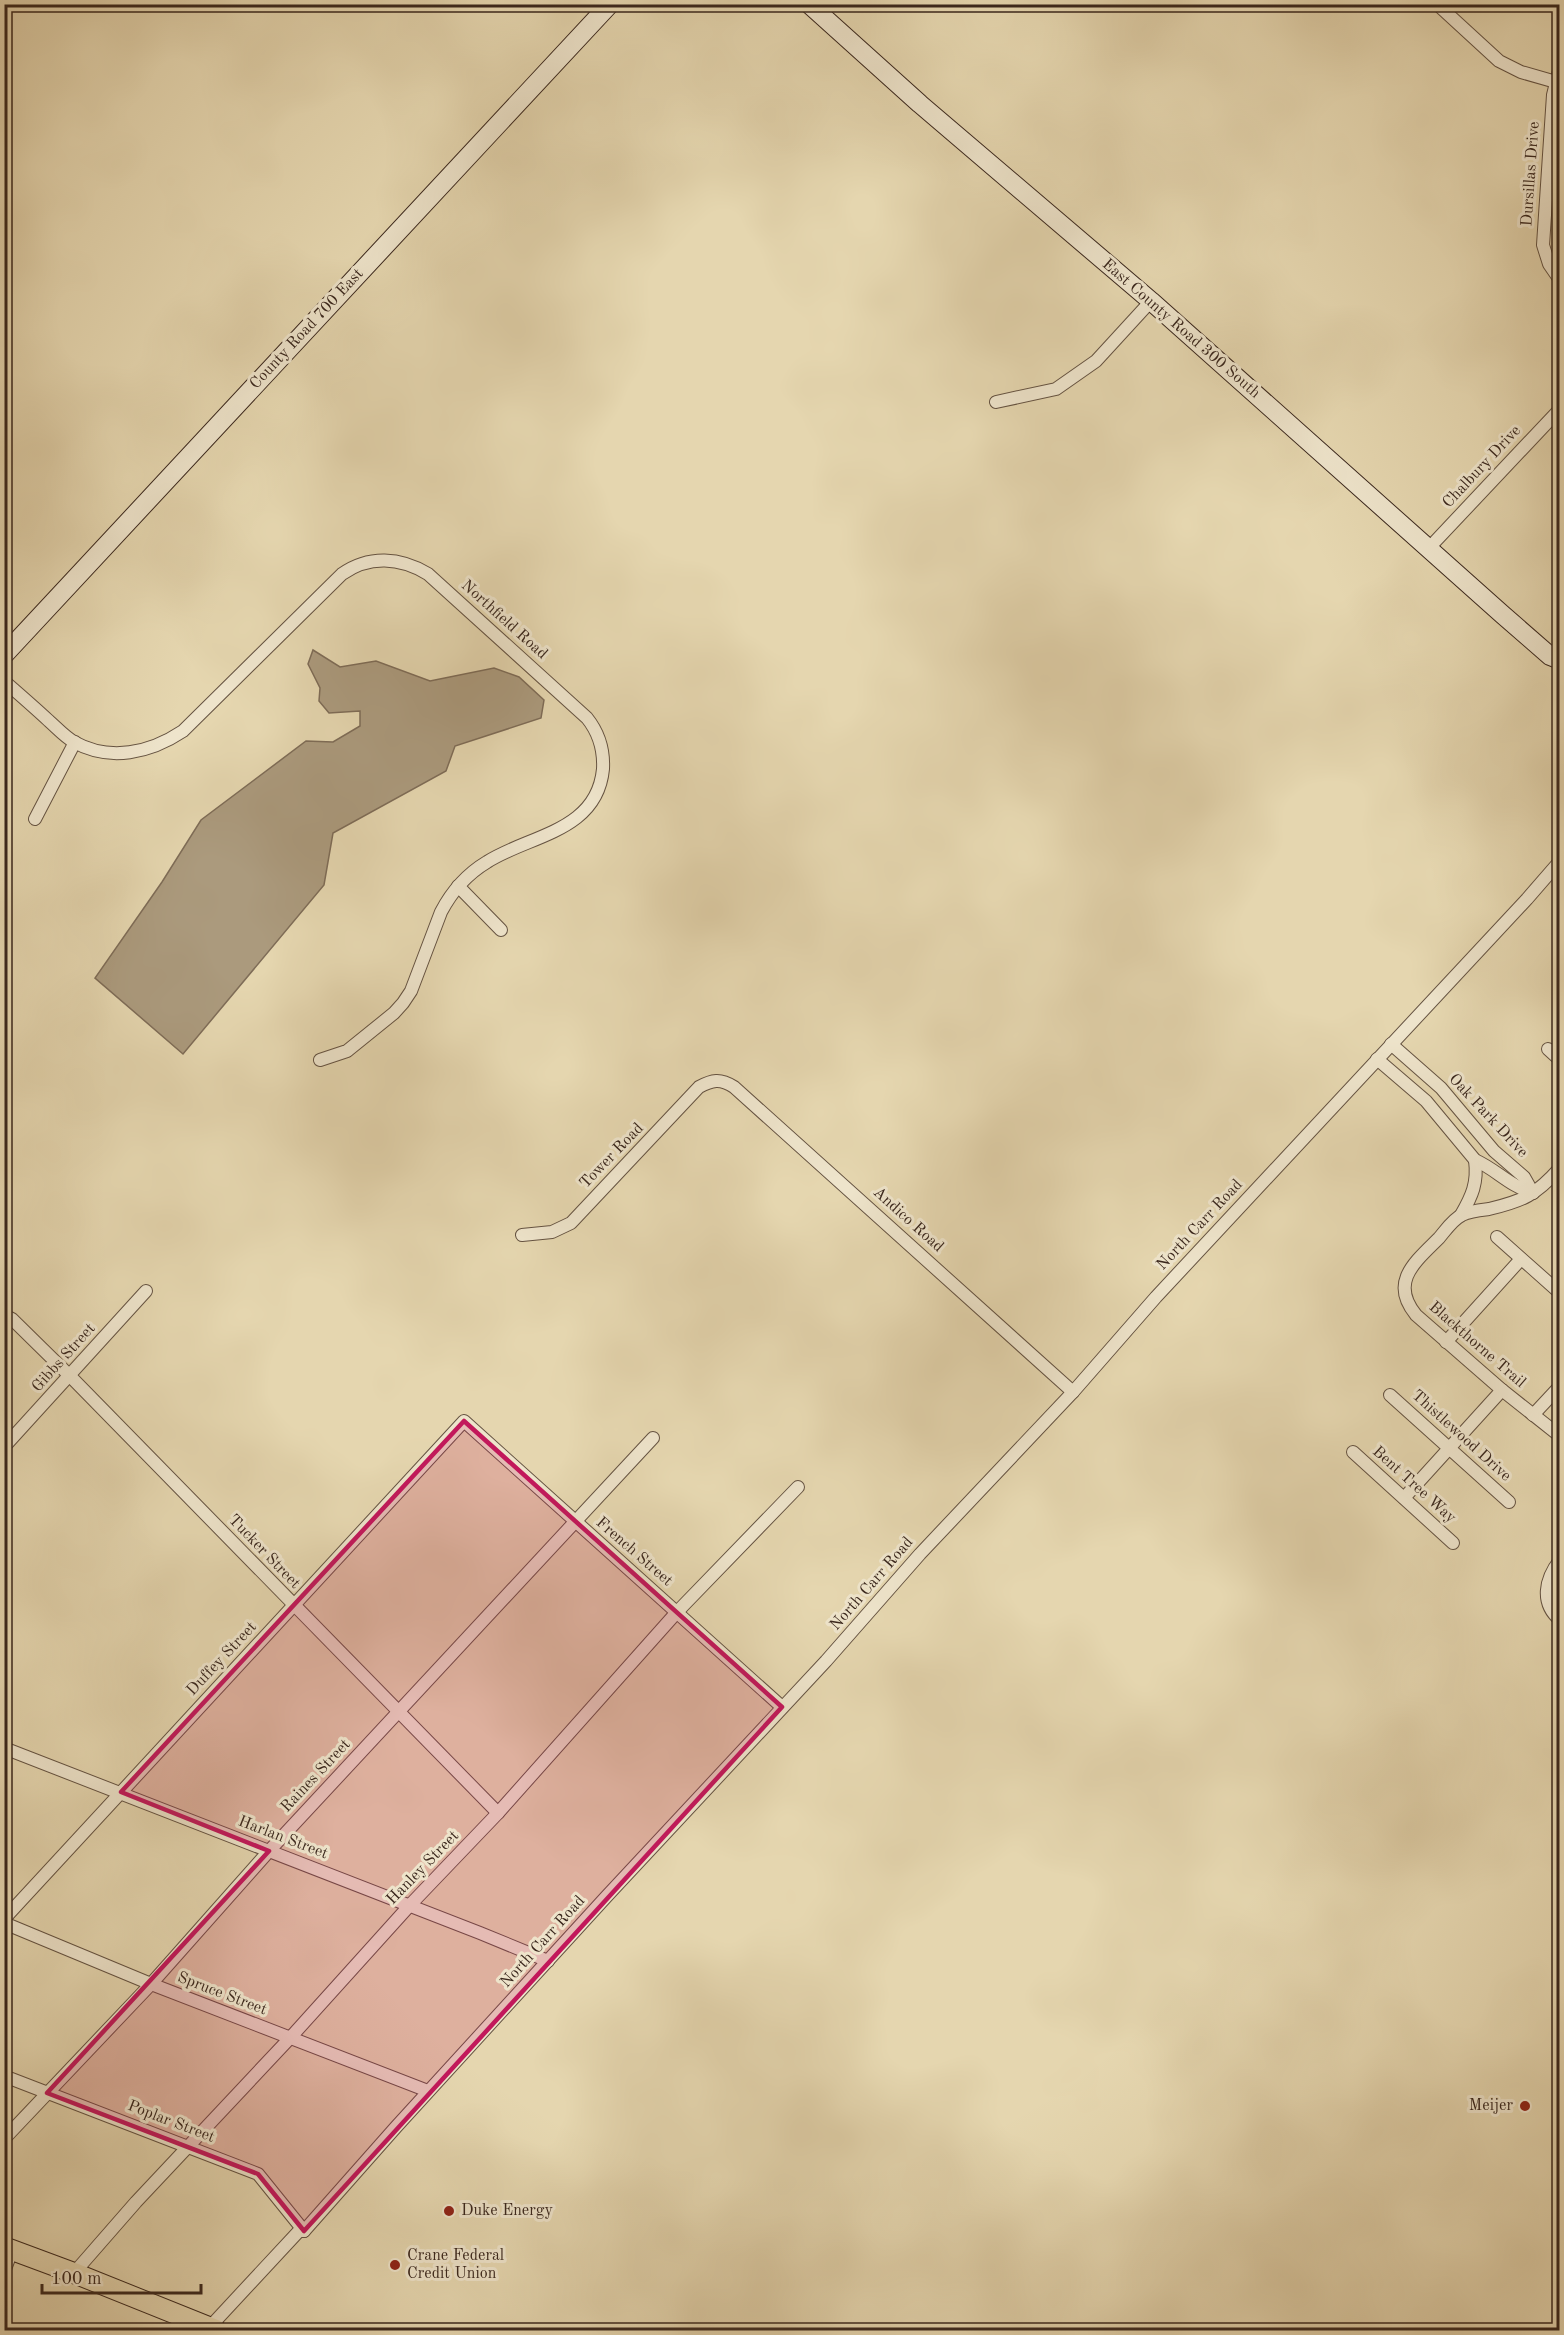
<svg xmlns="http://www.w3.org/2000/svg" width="1564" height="2335" font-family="'Old Standard TT',serif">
<rect width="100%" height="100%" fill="#e5d6af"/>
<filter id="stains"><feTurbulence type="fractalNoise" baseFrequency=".00333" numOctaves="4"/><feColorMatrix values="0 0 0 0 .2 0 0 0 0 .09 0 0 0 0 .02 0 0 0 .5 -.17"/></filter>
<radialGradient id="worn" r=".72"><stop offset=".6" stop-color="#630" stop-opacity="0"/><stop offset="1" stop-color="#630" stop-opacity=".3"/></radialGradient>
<!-- water -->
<path fill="#ab9a7d" stroke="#7e6c57" stroke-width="1.5" d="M313,650L340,667L376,661L430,681L494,668L519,677L544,700L541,718L455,746L446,771L333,833L324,885L183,1054L95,978L162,882L201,820L306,741L333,742L360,726V711L329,713L319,701L320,688L308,664Z"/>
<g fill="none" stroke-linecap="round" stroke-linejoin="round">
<!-- street casing -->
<g stroke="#655342" stroke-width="14">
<g id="street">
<path d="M1437,4L1499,61L1521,72L1556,82"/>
<path d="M1560,67L1553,95L1543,245L1549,264L1560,280"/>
<path d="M996,402L1056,389L1096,361L1151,301"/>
<path d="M1429,548L1560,409"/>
<path d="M4,681C19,694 34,707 49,721C57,728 65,737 74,742C110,762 150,753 183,731L342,574C369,555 400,557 428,574L587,718C599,733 604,750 603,769C597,832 529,835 487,862C467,874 452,891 441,912L411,991L403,1003L394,1013L347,1051L320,1060"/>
<path d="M35,819L75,742"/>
<path d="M458,886L501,930"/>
<path d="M1391,1044L1441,1088L1494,1151L1524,1177L1533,1193"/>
<path d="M1548,1049L1560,1060"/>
<path d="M1377,1059L1426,1101L1475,1160C1497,1170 1508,1185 1533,1193"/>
<path d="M1560,1168C1536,1195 1523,1201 1489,1209C1480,1210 1469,1211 1462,1215C1453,1219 1445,1231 1439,1238C1415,1262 1389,1282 1416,1315L1502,1390L1560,1436"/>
<path d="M1461,1215C1472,1196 1478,1183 1475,1160"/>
<path d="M522,1235L552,1232L571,1223L699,1087C712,1080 720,1078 734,1087L1073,1392"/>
<path d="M1497,1237L1560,1293"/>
<path d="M4,1315L12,1319L70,1376L498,1813"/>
<path d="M1446,1342L1521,1259"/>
<path d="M1390,1395L1509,1502"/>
<path d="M1533,1415L1560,1386"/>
<path d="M4,1447L146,1291"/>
<path d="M1353,1452L1453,1543"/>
<path d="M1404,1498L1502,1390"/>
<path d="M1560,1560C1545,1579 1540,1603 1560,1620"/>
<path d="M4,1748L480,1933L548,1961"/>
<path d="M4,1919L464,1421L782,1707"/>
<path d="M4,1923L151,1984L428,2091"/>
<path d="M4,2076L258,2174L304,2231"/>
<path d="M4,2139L151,1984L269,1851L653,1438"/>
<path d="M4,2272L12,2250"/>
<path d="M74,2273L136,2202L290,2038L410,1905L498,1813L677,1612L798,1487"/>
<path d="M207,2330L299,2231H304L396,2127L606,1897L826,1661L920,1554L1073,1392L1156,1297L1527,899L1560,861"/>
</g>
</g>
<!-- secondary casing -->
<g stroke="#3a271d" stroke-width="20">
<g id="secondary">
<path d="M809,4L920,104L1151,301L1503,615L1550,656L1560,660"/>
<path d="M4,655L610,4"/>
</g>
</g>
<!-- primary casing -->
<g stroke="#3a271d" stroke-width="22">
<path id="primary" d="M4,2247L74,2273L216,2330"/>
</g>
<!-- street -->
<use href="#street" stroke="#eee4cb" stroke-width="12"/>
<!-- secondary -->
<use href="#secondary" stroke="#eee4cb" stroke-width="18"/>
<!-- primary -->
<use href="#primary" stroke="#e5d6af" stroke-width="20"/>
</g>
<!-- marked area -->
<path fill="#c2185b" fill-opacity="0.2" stroke="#c2185b" stroke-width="4.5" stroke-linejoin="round" d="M464,1421L782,1707L304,2231L258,2174L47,2093L269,1851L121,1792Z"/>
<!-- markers -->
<g fill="#8f2418" stroke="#eee4cb" stroke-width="2">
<circle cx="1525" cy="2106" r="6"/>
<circle cx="449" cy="2211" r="6"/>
<circle cx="395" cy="2265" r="6"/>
</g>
<g text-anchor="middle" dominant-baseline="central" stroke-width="6" stroke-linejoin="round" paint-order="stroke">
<!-- street labels -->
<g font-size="16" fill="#3a271d" stroke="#eee4cb">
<text transform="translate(1531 174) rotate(-86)">Dursillas Drive</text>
<text transform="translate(307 329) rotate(-47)">County Road 700 East</text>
<text transform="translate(1181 329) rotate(41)">East County Road 300 South</text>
<text transform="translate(1482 467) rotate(-47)">Chalbury Drive</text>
<text transform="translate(504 620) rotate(42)">Northfield Road</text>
<text transform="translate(1488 1116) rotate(47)">Oak Park Drive</text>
<text transform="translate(612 1156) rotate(-46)">Tower Road</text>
<text transform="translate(908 1220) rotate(42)">Andico Road</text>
<text transform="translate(1200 1225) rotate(-47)">North Carr Road</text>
<text transform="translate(1477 1345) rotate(41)">Blackthorne Trail</text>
<text transform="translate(64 1358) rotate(-48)">Gibbs Street</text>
<text transform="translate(1461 1436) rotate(42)">Thistlewood Drive</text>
<text transform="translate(1414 1485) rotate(42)">Bent Tree Way</text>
<text transform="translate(264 1552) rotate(46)">Tucker Street</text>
<text transform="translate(634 1552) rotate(41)">French Street</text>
<text transform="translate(872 1584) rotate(-49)">North Carr Road</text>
<text transform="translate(222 1659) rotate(-47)">Duffey Street</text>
<text transform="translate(316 1776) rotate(-47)">Raines Street</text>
<text transform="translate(283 1838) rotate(21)">Harlan Street</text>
<text transform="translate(423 1868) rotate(-46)">Hanley Street</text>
<text transform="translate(543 1942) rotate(-48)">North Carr Road</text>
<text transform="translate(222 1994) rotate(21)">Spruce Street</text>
<text transform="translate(171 2122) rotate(21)">Poplar Street</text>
</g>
<!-- poi labels -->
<g font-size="16" fill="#3a271d" stroke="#eee4cb" text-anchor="start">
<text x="1513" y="2106" text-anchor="end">Meijer</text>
<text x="461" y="2211">Duke Energy</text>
<text x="407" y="2256">Crane Federal<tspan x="407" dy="18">Credit Union</tspan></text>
</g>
</g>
<!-- margin -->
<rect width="1564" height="2335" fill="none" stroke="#e5d6af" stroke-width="24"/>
<rect x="6" y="6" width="1552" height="2323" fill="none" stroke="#3a271d" stroke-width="3"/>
<rect x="12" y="12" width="1540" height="2311" fill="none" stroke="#3a271d" stroke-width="1.5"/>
<!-- scale -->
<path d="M42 2284v9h159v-9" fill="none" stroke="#3a271d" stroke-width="3"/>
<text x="51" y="2284" font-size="18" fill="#3a271d" stroke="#eee4cb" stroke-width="4.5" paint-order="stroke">100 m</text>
<rect width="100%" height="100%" filter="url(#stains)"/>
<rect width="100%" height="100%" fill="url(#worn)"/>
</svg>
